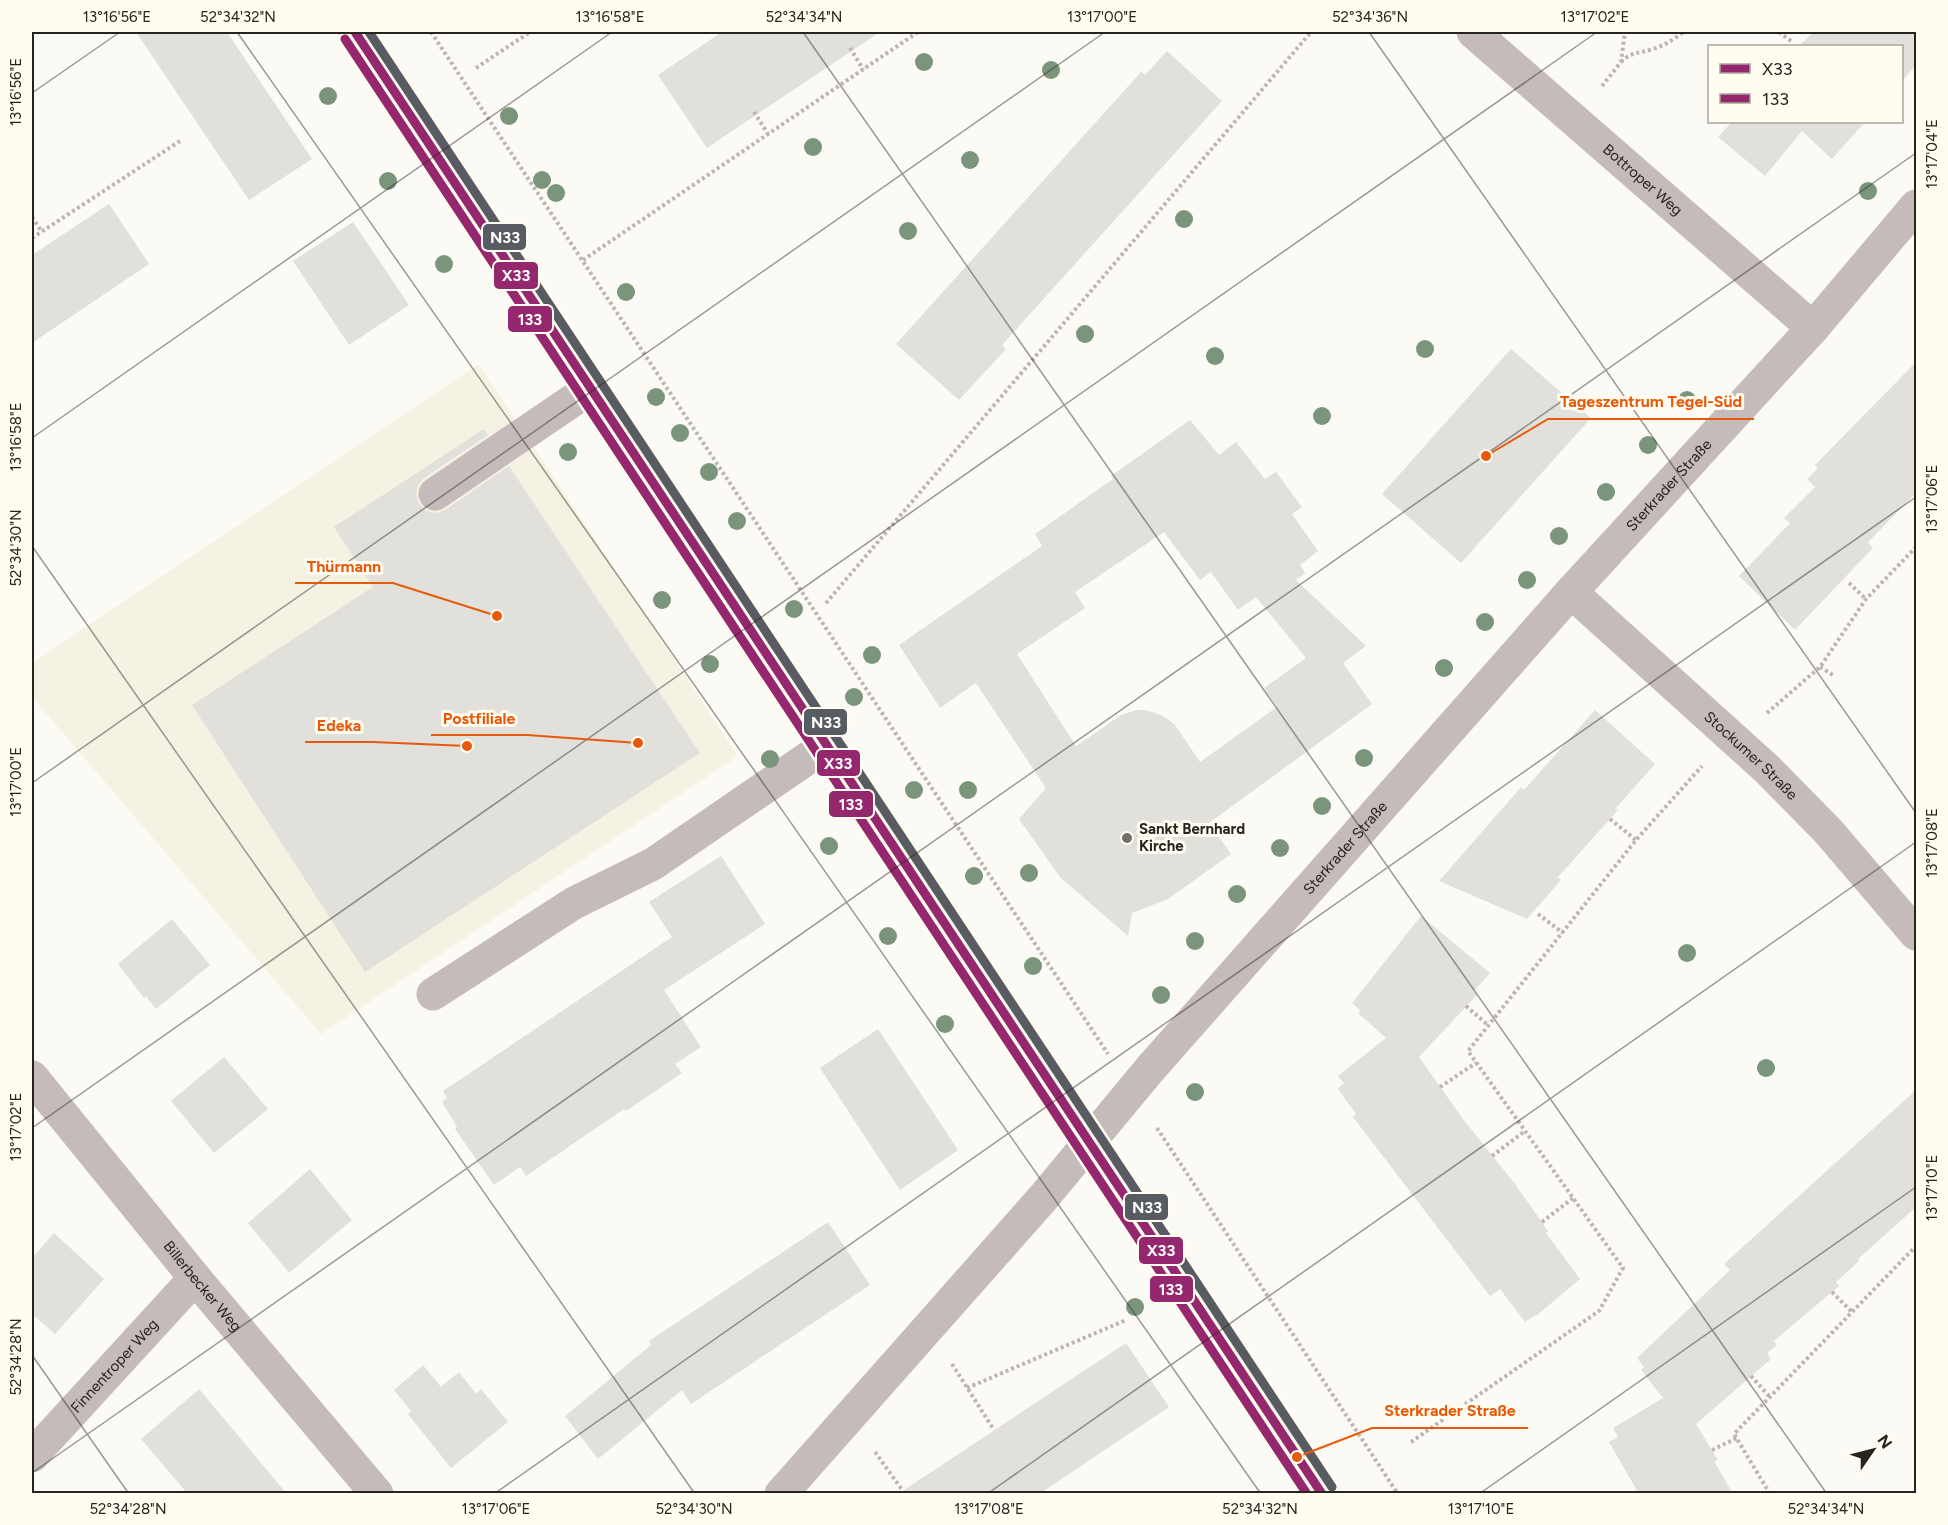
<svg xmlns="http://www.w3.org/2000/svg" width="1948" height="1525" font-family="Figtree,sans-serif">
<rect width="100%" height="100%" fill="#fcfaf4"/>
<!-- built -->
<path fill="#f6f2e3" d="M479,364L738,756L321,1034L32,697V663Z"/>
<!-- building -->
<g fill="#e1e0da" fill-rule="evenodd">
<path d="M136,32H227L312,159L249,200Z"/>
<path d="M722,32H880L707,148L658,75Z"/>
<path d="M1813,32H1917V64L1902,81V46H1799Z"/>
<path d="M1167,51L1222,101L1002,345L1006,349L959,400L896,344L1141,72L1145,75Z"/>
<path d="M1732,122H1865L1832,159L1802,131L1765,176L1718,137Z"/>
<path d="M109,204L149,264L32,343V255Z"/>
<path d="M353,222L409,305L349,345L293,261Z"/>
<path d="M1511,349L1591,418L1461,563L1382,494Z"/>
<path d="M1917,361V492L1868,542L1873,548L1795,630L1739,576L1790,523L1784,518L1815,487L1807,479L1818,468L1815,465Z"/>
<path d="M1190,420L1219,455L1236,442L1265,479L1276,472L1302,507L1292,514L1318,551L1300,565L1305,573L1296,580L1366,646L1343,663L1372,704L1209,823L1231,854L1168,899L1132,913L1128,936L1060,877L1019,819L1046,788L976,683L940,708L899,645L1042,546L1035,534L1113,479L1111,476ZM1164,532L1200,580L1211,572L1238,610L1256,597L1306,658L1264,688L1277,707L1200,762L1175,725L1169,720L1161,715L1145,710H1137L1121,715L1076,746L1017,654L1085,608L1075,592Z"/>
<path d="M484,429L488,435L424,478L418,485L416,495L419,504L427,511L436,513L445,510L509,466L700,753L365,972L192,705L373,587L334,527Z"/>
<path d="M1595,710L1655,764L1615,809L1618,810L1558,877L1561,880L1527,919L1439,881L1521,787L1524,790Z"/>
<path d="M721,856L765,924L664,990L701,1047L675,1064L682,1073L626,1111L624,1109L526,1176L520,1167L494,1185L455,1129L457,1127L442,1102L447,1098L443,1091L672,937L649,902Z"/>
<path d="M1421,916L1490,973L1474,991L1477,995L1419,1057L1463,1119L1515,1184L1548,1231L1546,1233L1580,1279L1536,1316L1535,1315L1525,1322L1500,1289L1490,1296L1353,1117L1356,1114L1338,1089L1344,1083L1338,1076L1386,1038L1359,1014L1360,1010L1352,1003Z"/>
<path d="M172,919L210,965L156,1009L146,996L144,998L118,964Z"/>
<path d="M878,1029L958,1150L900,1190L820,1068Z"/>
<path d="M224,1057L268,1109L214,1153L171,1101Z"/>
<path d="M1917,1089V1206L1858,1259L1859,1261L1836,1282L1839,1286L1774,1341L1777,1345L1767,1353L1771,1359L1696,1424L1718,1460L1714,1461L1733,1494H1639L1609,1442L1618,1437L1613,1428L1663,1398L1641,1370L1644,1367L1637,1358L1730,1270L1724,1264Z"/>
<path d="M310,1169L352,1220L289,1273L248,1223Z"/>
<path d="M828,1222L870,1285L691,1404L682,1390L598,1459L565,1416L651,1345L649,1341Z"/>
<path d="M54,1233L104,1279L55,1334L32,1314V1258Z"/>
<path d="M1126,1343L1169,1407L1039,1494H898Z"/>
<path d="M423,1365L441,1387L459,1372L476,1394L481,1389L508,1422L451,1468L408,1414L411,1411L394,1390Z"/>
<path d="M199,1389L287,1494H188L141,1439Z"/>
</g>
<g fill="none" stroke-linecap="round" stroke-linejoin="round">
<!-- path -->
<g stroke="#bbb6b3" stroke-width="4" stroke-dasharray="3 3" stroke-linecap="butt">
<path d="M431,32L1108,1054"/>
<path d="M1779,32L1791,41"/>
<path d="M850,48L863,69"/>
<path d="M1621,62C1632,51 1639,54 1653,49C1663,46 1675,39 1683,32"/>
<path d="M476,68L530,32"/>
<path d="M1602,86L1621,62L1625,32"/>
<path d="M754,112L768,134"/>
<path d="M32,217L42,232"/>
<path d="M32,238L180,141"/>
<path d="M583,260L918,32"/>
<path d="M1849,583L1866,599"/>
<path d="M826,603L1311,32"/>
<path d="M1820,667L1833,675"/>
<path d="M1767,713L1820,667L1866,599L1916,547"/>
<path d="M1610,819L1636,840"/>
<path d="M1538,914L1563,933"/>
<path d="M1466,1006L1489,1026"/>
<path d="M1440,1087L1476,1063"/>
<path d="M1157,1128L1398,1494"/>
<path d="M1492,1156L1525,1131"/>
<path d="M1916,1206V1207"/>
<path d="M1542,1222L1573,1198"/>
<path d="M1832,1292L1852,1312"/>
<path d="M952,1364L994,1430"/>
<path d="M1751,1376L1770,1397"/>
<path d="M967,1388L1126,1320"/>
<path d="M1411,1442L1599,1311L1623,1268L1468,1051L1636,840L1702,766"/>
<path d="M1712,1450L1737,1438"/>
<path d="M875,1452L903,1491"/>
<path d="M1770,1494L1734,1434L1916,1246"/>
</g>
<!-- minor -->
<g stroke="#c4bbba" stroke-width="33">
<path id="s1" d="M1473,32L1813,328"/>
<path d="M435,494L591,388"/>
<path id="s2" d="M1571,592L1767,769L1828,831L1916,934"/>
<path d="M433,994L574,903L653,864L827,745"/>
<path id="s3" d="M32,1077L195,1278L377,1494"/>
<path id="s4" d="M32,1456L195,1278"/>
<path id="s5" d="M781,1494L1043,1198L1150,1069L1571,592L1813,328L1916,206"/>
</g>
<!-- major -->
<path stroke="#bcb3b0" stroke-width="33" d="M355,32L1322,1494"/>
<!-- bus-1 casing -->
<g stroke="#fffcf0" stroke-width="14">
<path id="bus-1" d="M355,32L1322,1494"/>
</g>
<!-- bus-2 casing -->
<g stroke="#fffcf0" stroke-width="14">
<path id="bus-2" d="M345,39L1307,1494"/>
</g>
<!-- bus-3 casing -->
<g stroke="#fffcf0" stroke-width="14">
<path id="bus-3" d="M369,32L1332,1487"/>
</g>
<!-- bus-1 -->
<use href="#bus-1" stroke="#95276e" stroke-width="9"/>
<!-- bus-2 -->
<use href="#bus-2" stroke="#95276e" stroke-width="9"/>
<!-- bus-3 -->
<use href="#bus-3" stroke="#595b62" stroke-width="9"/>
</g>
<!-- trees -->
<g fill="#7b957d">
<circle cx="924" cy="62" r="9"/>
<circle cx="1051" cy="70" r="9"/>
<circle cx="328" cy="96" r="9"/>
<circle cx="509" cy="116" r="9"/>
<circle cx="813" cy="147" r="9"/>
<circle cx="970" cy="160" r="9"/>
<circle cx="542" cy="180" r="9"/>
<circle cx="388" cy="181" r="9"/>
<circle cx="1868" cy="191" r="9"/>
<circle cx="556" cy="193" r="9"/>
<circle cx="1184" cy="219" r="9"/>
<circle cx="908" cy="231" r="9"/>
<circle cx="444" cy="264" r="9"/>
<circle cx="626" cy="292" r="9"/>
<circle cx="1085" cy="334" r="9"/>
<circle cx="1425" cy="349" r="9"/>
<circle cx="1215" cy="356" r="9"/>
<circle cx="656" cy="397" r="9"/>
<circle cx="1687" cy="400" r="9"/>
<circle cx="1322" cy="416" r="9"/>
<circle cx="680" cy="433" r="9"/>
<circle cx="1648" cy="445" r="9"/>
<circle cx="568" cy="452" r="9"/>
<circle cx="709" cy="472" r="9"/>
<circle cx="1606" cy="492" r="9"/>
<circle cx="737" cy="521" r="9"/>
<circle cx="1559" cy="536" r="9"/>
<circle cx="1527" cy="580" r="9"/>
<circle cx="662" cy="600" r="9"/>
<circle cx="794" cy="609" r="9"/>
<circle cx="1485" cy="622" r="9"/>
<circle cx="872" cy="655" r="9"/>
<circle cx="710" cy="664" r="9"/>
<circle cx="1444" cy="668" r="9"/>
<circle cx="854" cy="697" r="9"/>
<circle cx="1364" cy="758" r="9"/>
<circle cx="770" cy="759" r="9"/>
<circle cx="914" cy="790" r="9"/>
<circle cx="968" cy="790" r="9"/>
<circle cx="1322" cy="806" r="9"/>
<circle cx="829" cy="846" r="9"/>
<circle cx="1280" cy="848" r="9"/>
<circle cx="1029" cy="873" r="9"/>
<circle cx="974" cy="876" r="9"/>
<circle cx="1237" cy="894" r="9"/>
<circle cx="888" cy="936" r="9"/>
<circle cx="1195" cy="941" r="9"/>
<circle cx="1687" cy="953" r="9"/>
<circle cx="1033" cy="966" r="9"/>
<circle cx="1161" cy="995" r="9"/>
<circle cx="945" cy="1024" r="9"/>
<circle cx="1766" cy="1068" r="9"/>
<circle cx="1195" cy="1092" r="9"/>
<circle cx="1135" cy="1307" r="9"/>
</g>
<!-- ticks -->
<path fill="none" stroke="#25241f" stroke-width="1.5" stroke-opacity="0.45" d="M237,32L1261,1494M803,32L1827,1494M1369,32L1916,813M32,93L120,32M32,438L612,32M32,546L695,1494M32,783L1105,32M32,1128L1597,32M32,1355L129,1494M32,1473L1916,153M494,1494L1916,497M987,1494L1916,842M1479,1494L1916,1187"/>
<!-- markers -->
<circle fill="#706f6a" stroke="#fffcf0" stroke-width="2" cx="1127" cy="838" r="6"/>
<g text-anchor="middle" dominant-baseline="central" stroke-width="6" stroke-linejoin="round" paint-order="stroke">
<!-- street labels -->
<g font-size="15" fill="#25241f" stroke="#fffcf0">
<text stroke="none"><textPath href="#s1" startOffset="225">Bottroper Weg</textPath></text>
<text stroke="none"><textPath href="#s5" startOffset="1344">Sterkrader Straße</textPath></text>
<text stroke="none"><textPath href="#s2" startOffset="243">Stockumer Straße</textPath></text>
<text stroke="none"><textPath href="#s5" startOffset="858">Sterkrader Straße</textPath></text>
<text stroke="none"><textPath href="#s3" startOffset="270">Billerbecker Weg</textPath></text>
<text stroke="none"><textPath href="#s4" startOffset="122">Finnentroper Weg</textPath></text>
</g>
<!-- poi labels -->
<g font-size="15" font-weight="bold" fill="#25241f" stroke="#fffcf0" text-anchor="start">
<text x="1139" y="829">Sankt Bernhard<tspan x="1139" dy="17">Kirche</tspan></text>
</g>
</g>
<!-- callouts -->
<path fill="none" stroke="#e8590c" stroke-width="2" d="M1486 456L1548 419H1754M497 616L393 583H295M638 743L527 735H431M467 746L373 742H305M1297 1457L1372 1428H1528"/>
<g fill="#e8590c" stroke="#fffcf0" stroke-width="2">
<circle cx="1486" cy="456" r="6"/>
<circle cx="497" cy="616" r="6"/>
<circle cx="638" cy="743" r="6"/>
<circle cx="467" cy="746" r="6"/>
<circle cx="1297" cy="1457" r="6"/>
</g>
<g font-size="16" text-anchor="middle" font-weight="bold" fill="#e8590c" stroke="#fffcf0" stroke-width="6" stroke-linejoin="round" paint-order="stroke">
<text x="1651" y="407">Tageszentrum Tegel-Süd</text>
<text x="344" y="572">Thürmann</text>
<text x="479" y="724">Postfiliale</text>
<text x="339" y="731">Edeka</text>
<text x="1450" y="1416">Sterkrader Straße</text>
</g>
<g stroke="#fffcf0" stroke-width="2">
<rect x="482" y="223" width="45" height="28" rx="6" fill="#595b62"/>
<rect x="493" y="261" width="46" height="29" rx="6" fill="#95276e"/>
<rect x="507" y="305" width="46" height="28" rx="6" fill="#95276e"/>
<rect x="803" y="708" width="45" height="28" rx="6" fill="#595b62"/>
<rect x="816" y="749" width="45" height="28" rx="6" fill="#95276e"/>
<rect x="828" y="790" width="46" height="28" rx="6" fill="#95276e"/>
<rect x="1124" y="1193" width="45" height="28" rx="6" fill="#595b62"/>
<rect x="1138" y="1236" width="46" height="29" rx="6" fill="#95276e"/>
<rect x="1149" y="1275" width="45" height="28" rx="6" fill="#95276e"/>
</g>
<g font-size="16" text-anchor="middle" font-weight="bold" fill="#fff">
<text x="505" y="243">N33</text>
<text x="516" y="281">X33</text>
<text x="530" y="325">133</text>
<text x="826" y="728">N33</text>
<text x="838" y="769">X33</text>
<text x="851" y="810">133</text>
<text x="1147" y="1213">N33</text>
<text x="1161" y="1256">X33</text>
<text x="1171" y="1295">133</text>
</g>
<!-- border -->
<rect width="1948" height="1525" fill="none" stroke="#fffcf0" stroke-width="66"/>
<!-- legend -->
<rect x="1708" y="45" width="195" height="78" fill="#fffcf0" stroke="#a8a69c" stroke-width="1.5"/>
<rect x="1720" y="64" width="30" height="9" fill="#95276e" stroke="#a8a69c" stroke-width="1.5"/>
<text x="1762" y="75" font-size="18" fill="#25241f">X33</text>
<rect x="1720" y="94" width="30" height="9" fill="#95276e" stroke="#a8a69c" stroke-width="1.5"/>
<text x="1762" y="105" font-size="18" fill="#25241f">133</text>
<!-- north arrow -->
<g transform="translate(1873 1450) rotate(55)" stroke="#fffcf0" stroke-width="4.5" paint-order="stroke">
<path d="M0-4.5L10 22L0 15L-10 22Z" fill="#25241f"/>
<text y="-9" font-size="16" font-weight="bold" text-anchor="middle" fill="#25241f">N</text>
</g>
<rect x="33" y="33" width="1882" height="1459" fill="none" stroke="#25241f" stroke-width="2"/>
<g font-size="15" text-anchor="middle" fill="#25241f">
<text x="117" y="22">13°16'56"E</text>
<text x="238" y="22">52°34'32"N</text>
<text x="610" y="22">13°16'58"E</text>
<text x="804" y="22">52°34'34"N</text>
<text x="1102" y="22">13°17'00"E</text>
<text x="1370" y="22">52°34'36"N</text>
<text x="1595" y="22">13°17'02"E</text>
<text transform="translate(16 92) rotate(-90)" y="5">13°16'56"E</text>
<text transform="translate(1932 154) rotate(-90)" y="5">13°17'04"E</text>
<text transform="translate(16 437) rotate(-90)" y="5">13°16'58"E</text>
<text transform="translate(1932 499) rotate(-90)" y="5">13°17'06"E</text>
<text transform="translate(16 548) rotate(-90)" y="5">52°34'30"N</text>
<text transform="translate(16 782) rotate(-90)" y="5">13°17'00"E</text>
<text transform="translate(1932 843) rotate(-90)" y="5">13°17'08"E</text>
<text transform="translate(16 1127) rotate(-90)" y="5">13°17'02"E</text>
<text transform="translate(1932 1188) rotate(-90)" y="5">13°17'10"E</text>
<text transform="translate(16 1357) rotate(-90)" y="5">52°34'28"N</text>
<text x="128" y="1514">52°34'28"N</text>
<text x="496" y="1514">13°17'06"E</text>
<text x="694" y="1514">52°34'30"N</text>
<text x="989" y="1514">13°17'08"E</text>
<text x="1260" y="1514">52°34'32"N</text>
<text x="1481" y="1514">13°17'10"E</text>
<text x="1826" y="1514">52°34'34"N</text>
</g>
</svg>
